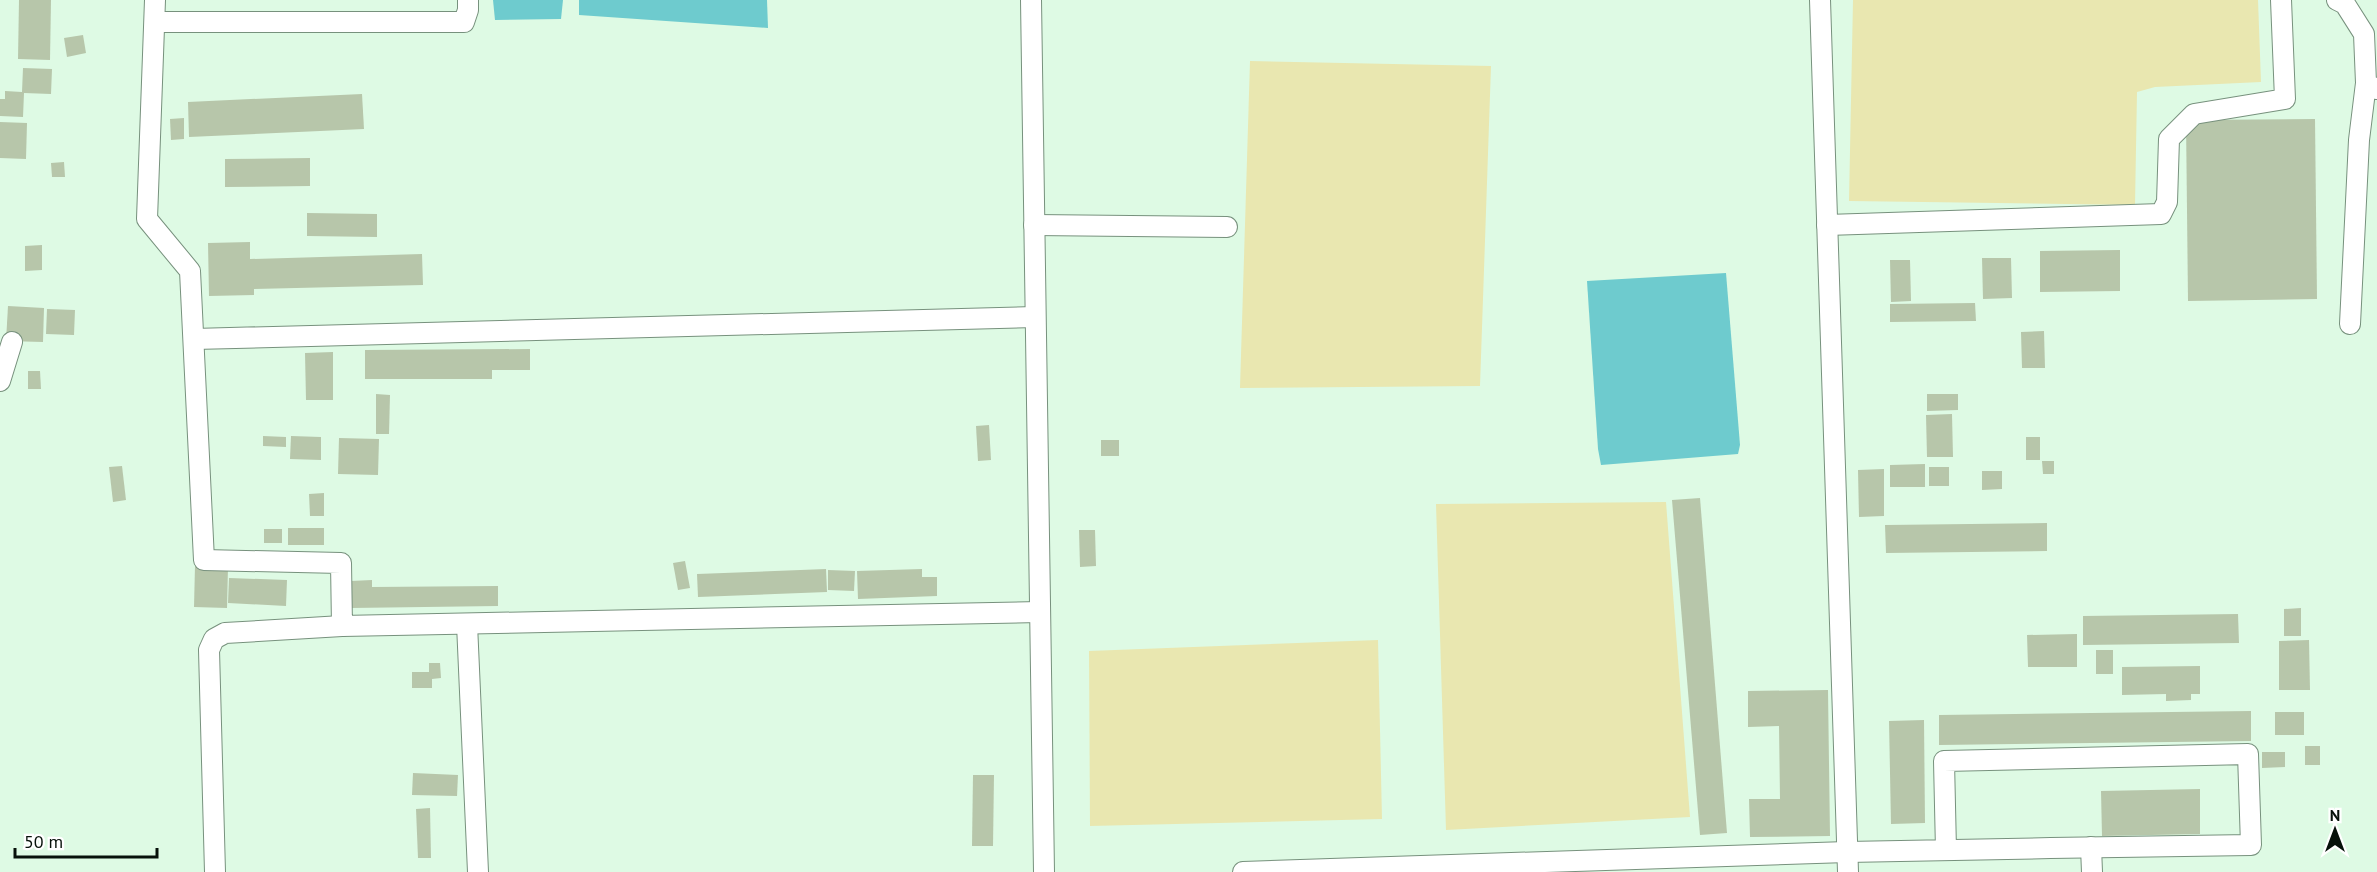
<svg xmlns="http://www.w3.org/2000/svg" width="2377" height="872" font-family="'PT Sans',sans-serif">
<rect width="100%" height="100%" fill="#defae4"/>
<!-- green -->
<g fill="#e9e7b0">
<path d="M1853,0H2258L2261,82L2155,87L2137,92L2135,205L1849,201Z"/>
<path d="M1250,61L1491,66L1480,386L1240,388Z"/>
<path d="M1666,502L1690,817L1446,830L1436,504Z"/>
<path d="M1378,640L1382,819L1090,826L1089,651Z"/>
</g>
<!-- water -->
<g fill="#6ecbce">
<path d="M493,0H563L561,19L495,20Z"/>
<path d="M579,0H767L768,28L579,15Z"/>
<path d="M1726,273L1740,445L1738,454L1601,465L1598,449L1587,281Z"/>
</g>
<!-- building -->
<g fill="#b7c6aa">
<path d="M19,0H51L50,60L18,59Z"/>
<path d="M83,35L86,53L67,57L64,38Z"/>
<path d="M23,68L52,69L51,94L24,93L23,117L0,116V99H5V91L22,92Z"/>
<path d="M362,94L364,129L189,137L188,102Z"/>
<path d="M184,118V139L171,140L170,119Z"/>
<path d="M2315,119L2317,299L2188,301L2186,120Z"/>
<path d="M0,122L27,123L26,159L0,158Z"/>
<path d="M310,158V186L225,187V159Z"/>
<path d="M64,162L65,177H52L51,163Z"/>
<path d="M307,213L377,214V237L307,236Z"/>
<path d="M250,242V259L422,254L423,285L254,289V295L209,296L208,243Z"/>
<path d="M42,245V270L25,271V246Z"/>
<path d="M2120,250V291L2040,292V251Z"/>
<path d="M1982,258H2011L2012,298L1983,299Z"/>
<path d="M1890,260H1910L1911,301L1891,302Z"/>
<path d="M1975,303L1976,321L1890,322V304Z"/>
<path d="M8,306L44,308L43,342L6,341Z"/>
<path d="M47,309L75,310L74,335L46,334Z"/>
<path d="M2044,331L2045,368H2022L2021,332Z"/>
<path d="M530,349V370H492V379H365V350Z"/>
<path d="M333,352V400H306L305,353Z"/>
<path d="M28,371H40L41,389H28Z"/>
<path d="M376,394L390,395L389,434H376Z"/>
<path d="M1927,394H1958V410L1927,411Z"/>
<path d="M1952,414L1953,457H1927L1926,415Z"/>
<path d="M989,425L991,460L978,461L976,426Z"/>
<path d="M263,436L286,437V447L263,446Z"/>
<path d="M291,436L321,437V460L290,459Z"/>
<rect x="2026" y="437" width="14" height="23"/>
<path d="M339,438L379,439L378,475L338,474Z"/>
<rect x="1101" y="440" width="18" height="16"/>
<path d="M2042,461H2054V474H2043Z"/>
<path d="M1925,464V487H1890V465Z"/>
<path d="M122,466L126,500L113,502L109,467Z"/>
<rect x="1929" y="467" width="20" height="19"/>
<path d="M1884,469V516L1859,517L1858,470Z"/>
<path d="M1982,471H2002V489L1982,490Z"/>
<path d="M324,493V516H310L309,494Z"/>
<path d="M1700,498L1727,833L1700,835L1672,500Z"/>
<path d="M2047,523V551L1886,553L1885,525Z"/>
<rect x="288" y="528" width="36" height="17"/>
<rect x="264" y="529" width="18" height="14"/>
<path d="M1079,530H1095L1096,566L1080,567Z"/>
<path d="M685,561L690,588L678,590L673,563Z"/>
<path d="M195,566L228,567L227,608L194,607Z"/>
<path d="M826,569L827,592L698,597L697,574Z"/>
<path d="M922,569V577H937V596L858,599L857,571Z"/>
<path d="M828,570L855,571L854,591L828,590Z"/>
<path d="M229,578L287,580L286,606L228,603Z"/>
<path d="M372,580V587L498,586V606L351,608V581Z"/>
<path d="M2301,608V636H2284V609Z"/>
<path d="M2238,614L2239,643L2083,645V616Z"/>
<path d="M2077,634V667H2028L2027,635Z"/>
<path d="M2309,640L2310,690H2279V641Z"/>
<rect x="2096" y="650" width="17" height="24"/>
<path d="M429,663H440L441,678L432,679V688H412V672H429Z"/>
<path d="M2200,666V694H2191V700L2166,701V694L2122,695V667Z"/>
<path d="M1828,690L1830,836L1750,837L1749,799H1780L1779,726L1748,727V691Z"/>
<path d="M2251,711V741L1939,745V715Z"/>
<rect x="2275" y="712" width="29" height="23"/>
<path d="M1924,720L1925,823L1891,824L1889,721Z"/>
<rect x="2305" y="746" width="15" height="19"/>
<path d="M2262,752H2285V767L2262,768Z"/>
<path d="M413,773L458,775L457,796L412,795Z"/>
<path d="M973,775H994L993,846H972Z"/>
<path d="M2200,789V834L2102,836L2101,791Z"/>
<path d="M430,808L431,858H418L416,809Z"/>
</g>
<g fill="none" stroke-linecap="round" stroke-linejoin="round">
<!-- minor casing -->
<g stroke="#77917d" stroke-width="22">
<g id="minor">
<path d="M155,0L147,219L190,271L204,560L341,563L342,626L1039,612"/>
<path d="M1031,0L1044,872"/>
<path d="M1820,0L1848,872"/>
<path d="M2337,0L2345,4L2364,34L2366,83L2376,89"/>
<path d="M155,22H464L468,10V0"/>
<path d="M1034,225L1227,227"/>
<path d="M1827,225L2161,214L2167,202L2169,139L2194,114L2285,99L2281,0"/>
<path d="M2350,324L2359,140L2366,83"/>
<path d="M194,339L1035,317"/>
<path d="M0,381L12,342"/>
<path d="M467,624L478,872"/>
<path d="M2091,847L2092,872"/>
<path d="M215,872L209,650L214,639L225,633L342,626"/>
<path d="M1243,872L1847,852C1982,849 2116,847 2251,845L2248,754L1944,761L1946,850"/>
</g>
</g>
<!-- minor -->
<use href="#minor" stroke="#fff" stroke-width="20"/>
</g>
<!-- north arrow -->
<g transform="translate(2335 830)" stroke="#ffffff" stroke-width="4.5" paint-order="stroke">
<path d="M0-4.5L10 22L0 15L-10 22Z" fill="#07110a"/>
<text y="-9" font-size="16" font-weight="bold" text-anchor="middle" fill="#07110a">N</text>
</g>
<!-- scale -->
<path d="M15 848v9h142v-9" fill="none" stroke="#07110a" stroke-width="3"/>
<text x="24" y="848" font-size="18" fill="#07110a" stroke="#ffffff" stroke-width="4.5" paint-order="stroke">50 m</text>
</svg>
